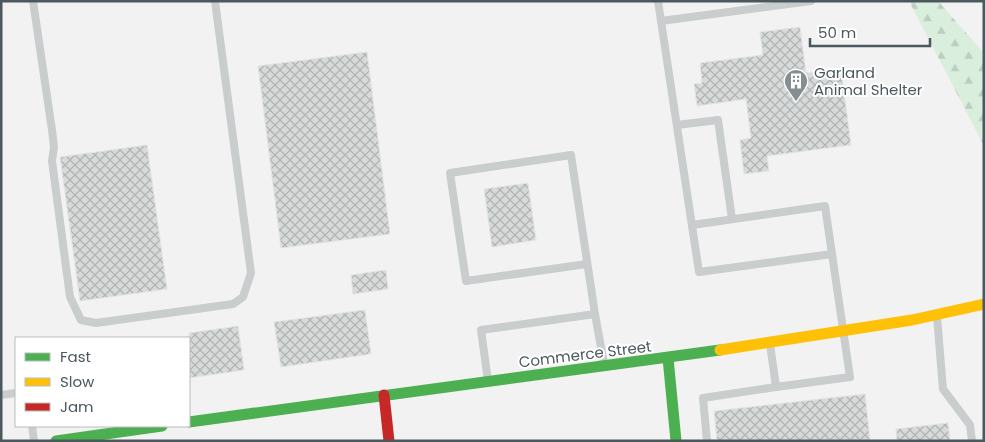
<svg xmlns="http://www.w3.org/2000/svg" width="985" height="442" font-family="Poppins,sans-serif">
<defs>
<pattern id="forest-firs" width="22" height="20" patternUnits="userSpaceOnUse" patternTransform="scale(1.25)"><rect width="22" height="20" fill="#d9eedd"/><path d="M5 1l3.5 6h-7zM16 11l3.5 6h-7z" fill="#bccec0"/></pattern>
<pattern id="building-cross-hatch" width="8" height="8" patternUnits="userSpaceOnUse" patternTransform="scale(1.25)"><rect width="8" height="8" fill="#d8dada"/><path d="M0 0l8 8M0 8l8-8" fill="none" stroke="#b1b4b4"/></pattern>
</defs>
<rect width="100%" height="100%" fill="#f2f2f2"/>
<!-- forest -->
<path fill="url(#forest-firs)" d="M909,1H938L984,53V146Z"/>
<!-- building -->
<g fill="url(#building-cross-hatch)" stroke="#e4e4e5">
<path d="M800,27L806,73L841,69L851,145L767,156L769,171L744,174L740,140L751,138L746,99L697,106L694,84L702,83L700,63L763,55L760,32Z"/>
<path d="M367,52L390,234L281,248L258,66Z"/>
<path d="M147,145L167,289L80,301L60,157Z"/>
<path d="M528,183L536,240L492,247L484,189Z"/>
<path d="M386,270L388,289L353,294L351,275Z"/>
<path d="M365,310L371,354L281,367L274,322Z"/>
<path d="M238,326L244,370L189,378V333Z"/>
<path d="M865,394L870,440L717,441L714,411Z"/>
<path d="M948,423L950,441H897L896,429Z"/>
</g>
<g fill="none" stroke-linecap="round" stroke-linejoin="round">
<!-- lane -->
<g stroke="#cacdcd" stroke-width="8">
<path d="M33,1L52,130L54,147L52,161L70,297L81,320L96,323L233,304L243,297L251,273L215,1"/>
<path d="M658,1L699,272L832,254L850,377L776,387L770,344"/>
<path d="M661,21L811,1"/>
<path d="M677,125L718,120L732,219"/>
<path d="M692,225L825,206L832,254"/>
<path d="M587,264L466,281L450,173L571,155L595,314"/>
<path d="M937,317L943,389L970,425L972,441"/>
<path d="M488,381L481,330L595,314L604,364"/>
<path d="M1,395L16,393"/>
<path d="M32,426L34,441"/>
<path d="M707,441L703,398L776,387"/>
</g>
<!-- fast -->
<g stroke="#4caf50" stroke-width="11">
<path d="M668,358L676,441"/>
<path d="M189,422L720,350"/>
<path d="M56,441L162,426"/>
</g>
<!-- slow -->
<path stroke="#ffc107" stroke-width="11" d="M720,350L912,320L984,304"/>
<!-- jam -->
<path stroke="#c62828" stroke-width="11" d="M384,395L389,441"/>
</g>
<!-- icons -->
<defs>
<g id="building-pin" transform="scale(1.25)"><path d="M0 17L-7.5 6A9.5 9.5 0 1 1 7.5 6Z" fill="#858e91" stroke="#fff"/><path d="M-4-6H4V6H1V3H-1V6H-4ZM-2.5-4.3h1.7v1.8h-1.7ZM.8-4.3h1.7v1.8H.8ZM-2.5-1h1.7V.8h-1.7ZM.8-1h1.7V.8H.8Z" fill="#fff"/></g>
</defs>
<g fill-rule="evenodd">
<use href="#building-pin" x="796" y="81"/>
</g>
<g text-anchor="middle" dominant-baseline="central" stroke-width="4" stroke-linejoin="round" paint-order="stroke">
<!-- poi labels -->
<g font-size="15" fill="#4b585d" stroke="#fff" text-anchor="start">
<text x="814" y="72">Garland<tspan x="814" dy="17">Animal Shelter</tspan></text>
</g>
<!-- street labels -->
<g font-size="15" fill="#4b585d" stroke="#fff">
<text transform="translate(585 354) rotate(-7)">Commerce Street</text>
</g>
</g>
<!-- border -->
<rect width="985" height="442" fill="none" stroke="#4b585d" stroke-width="5"/>
<!-- legend -->
<rect x="15" y="337" width="175" height="90" fill="#ffffff" stroke="#b7bcbe"/>
<rect x="25" y="353" width="25" height="8" fill="#4caf50" stroke="#b7bcbe"/>
<text x="60" y="362" font-size="15" fill="#4b585d">Fast</text>
<rect x="25" y="378" width="25" height="8" fill="#ffc107" stroke="#b7bcbe"/>
<text x="60" y="387" font-size="15" fill="#4b585d">Slow</text>
<rect x="25" y="403" width="25" height="8" fill="#c62828" stroke="#b7bcbe"/>
<text x="60" y="412" font-size="15" fill="#4b585d">Jam</text>
<!-- scale -->
<path d="M810 38v8h120v-8" fill="none" stroke="#4b585d" stroke-width="2.5"/>
<text x="818" y="38" font-size="15" fill="#4b585d" stroke="#ffffff" stroke-width="4" paint-order="stroke">50 m</text>
</svg>
